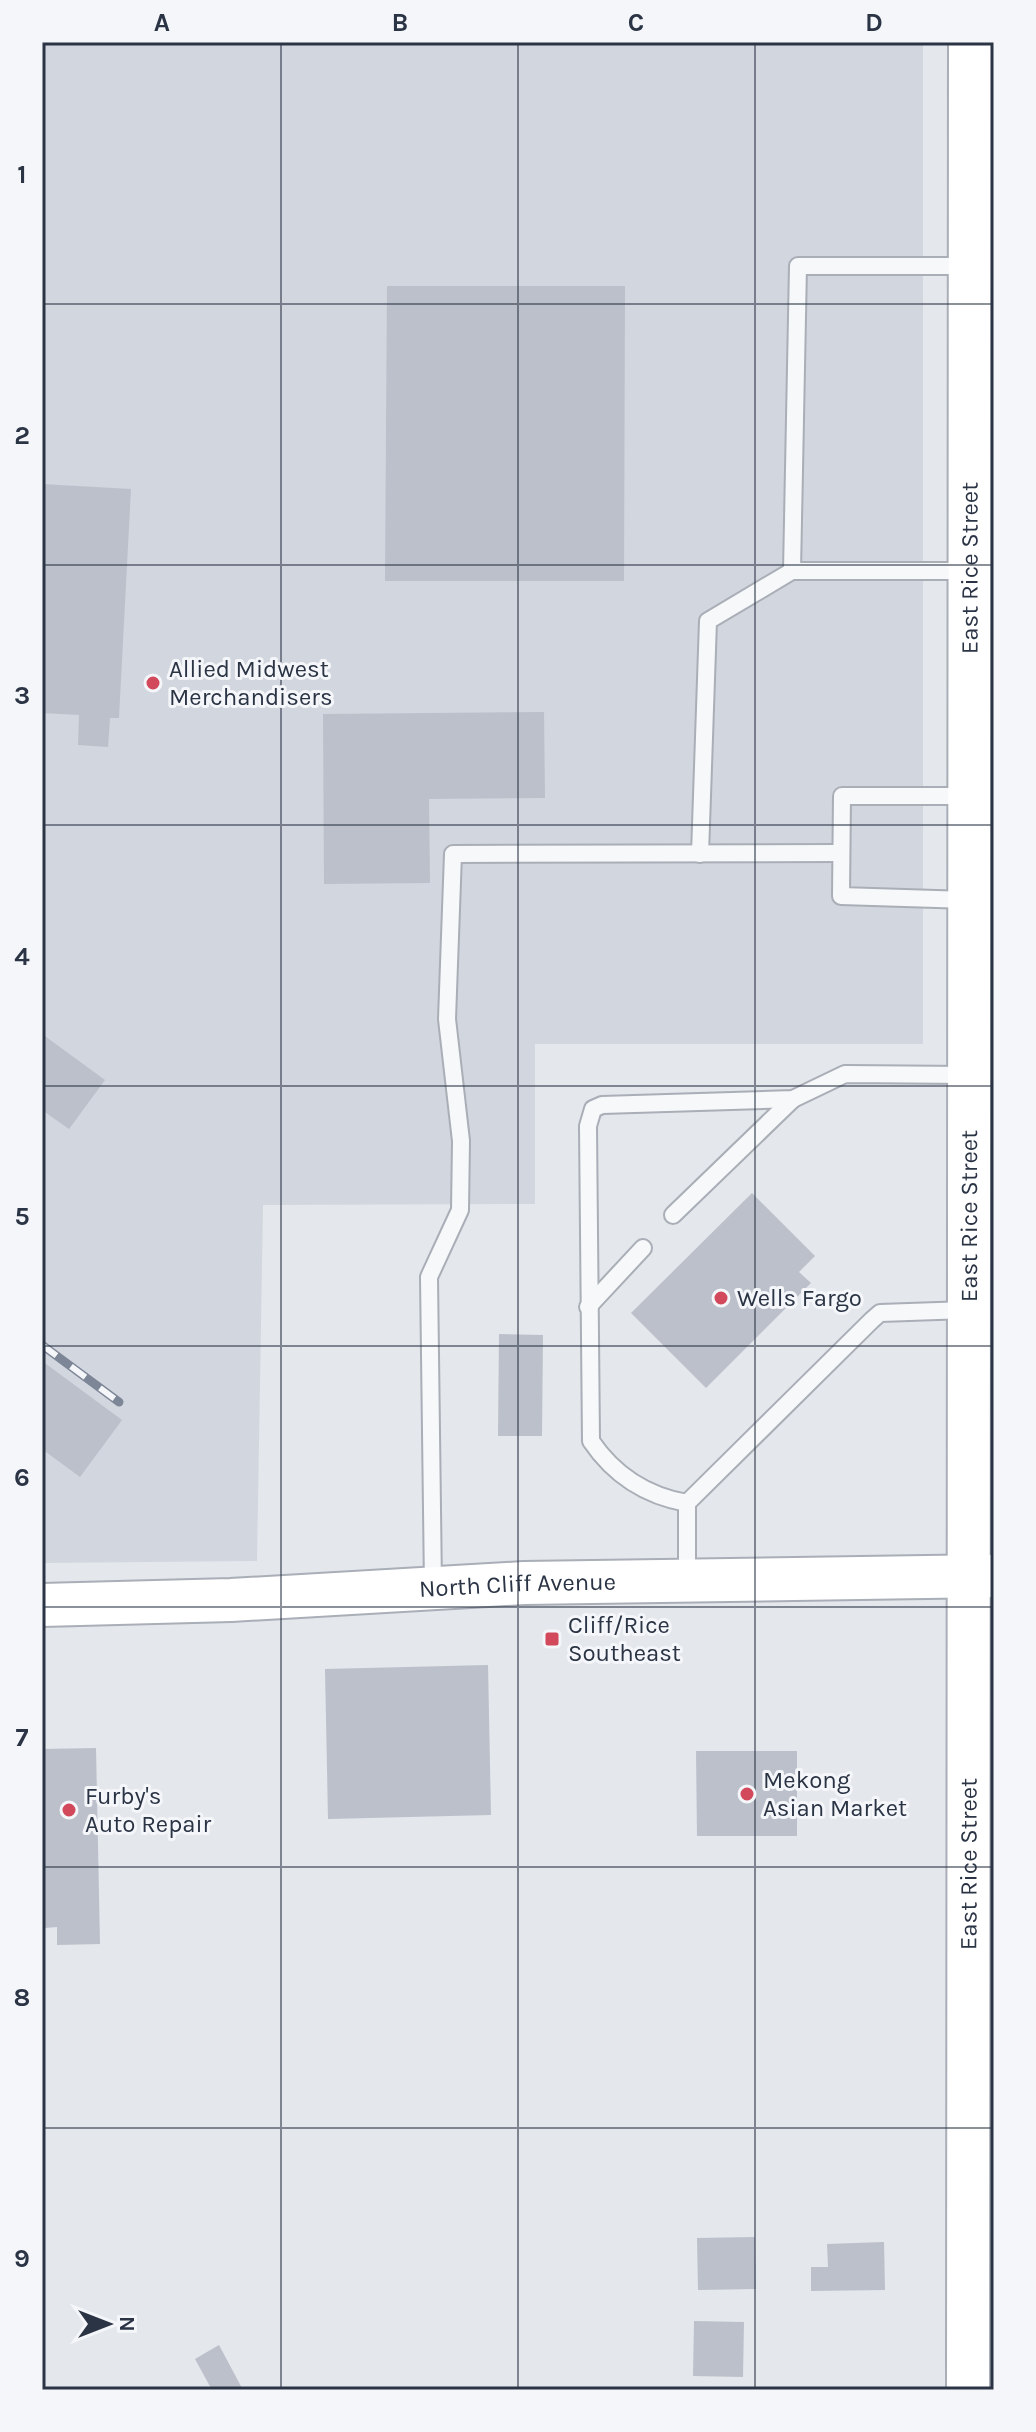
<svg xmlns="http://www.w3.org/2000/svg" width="1036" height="2432" font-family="Karla,sans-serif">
<rect width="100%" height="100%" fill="#e4e7ec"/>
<!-- built -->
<path fill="#d2d6de" d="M42,42H923V1044H535V1204L263,1205L257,1561L42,1563Z"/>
<!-- building -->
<g fill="#bbc0ca">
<path d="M387,286H625L624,581H385Z"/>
<path d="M42,484L131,489L119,718H110L108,747L78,745L79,715L42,713Z"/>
<path d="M544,712L545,798L429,799L430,883L324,884L323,714Z"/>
<path d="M42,1034L105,1080L69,1129L42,1110Z"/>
<path d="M752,1193L815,1256L799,1272L811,1283L706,1388L631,1313Z"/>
<path d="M499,1334L543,1335L542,1436H498Z"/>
<path d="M42,1361L122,1420L80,1477L42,1449Z"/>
<path d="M488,1665L491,1815L328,1819L325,1669Z"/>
<path d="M96,1748L100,1944L57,1945V1927L45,1928L42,1749Z"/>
<path d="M696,1751H797V1836H697Z"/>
<path d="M755,2237L756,2289L698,2290L697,2238Z"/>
<path d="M884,2242L885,2290L811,2291V2267H828L827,2244Z"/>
<path d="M694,2321L744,2322L743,2377L693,2376Z"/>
<path d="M219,2345L243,2390H212L195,2359Z"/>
</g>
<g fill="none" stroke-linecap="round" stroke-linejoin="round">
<!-- lane casing -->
<g stroke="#a9aeb7" stroke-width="20">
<g id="lane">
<path d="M968,266H798L792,571H969"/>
<path d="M968,796H842L841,896L968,900"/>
<path d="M700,854L708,621L792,571"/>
<path d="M673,1215L793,1099"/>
<path d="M588,1307L643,1248"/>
<path d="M687,1503C647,1496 614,1475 591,1441L588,1126L593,1109L602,1105L793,1099L845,1074L968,1075"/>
<path d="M687,1579V1503L872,1320L880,1313L967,1310"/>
<path d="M433,1586L429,1277L460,1210L461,1141L447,1019L453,854L841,853"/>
</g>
</g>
<!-- secondary casing -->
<g stroke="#a9aeb7" stroke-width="46">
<g id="secondary">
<path id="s1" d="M42,1605L231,1600L524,1583L992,1576"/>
<path id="s2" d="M968,2390L970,42"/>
</g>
</g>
<!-- lane -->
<use href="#lane" stroke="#f7f8fa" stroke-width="16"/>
<!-- secondary -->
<use href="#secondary" stroke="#fff" stroke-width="42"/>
<!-- rail casing -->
<g stroke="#7d8696" stroke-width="9">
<path id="rail" d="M42,1345L119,1402"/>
</g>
<!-- rail -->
<use href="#rail" stroke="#f4f6f9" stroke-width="6" stroke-dasharray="18" stroke-linecap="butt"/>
</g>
<!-- grid -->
<path fill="none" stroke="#2b3445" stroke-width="2" stroke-opacity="0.55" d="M281,42V2390M518,42V2390M755,42V2390M42,304H994M42,565H994M42,825H994M42,1086H994M42,1346H994M42,1607H994M42,1867H994M42,2128H994"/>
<!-- markers -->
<g fill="#d1495b" stroke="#f4f6f9" stroke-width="3">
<circle cx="153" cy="683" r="8"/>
<circle cx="721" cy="1298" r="8"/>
<rect x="544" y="1631" width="16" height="16" rx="4"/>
<circle cx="747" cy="1794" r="8"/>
<circle cx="69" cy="1810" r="8"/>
</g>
<g text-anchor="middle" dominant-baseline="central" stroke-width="6" stroke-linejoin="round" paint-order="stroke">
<!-- street labels -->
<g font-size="24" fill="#2b3445" stroke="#f4f6f9">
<text stroke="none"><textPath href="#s2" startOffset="1822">East Rice Street</textPath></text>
<text stroke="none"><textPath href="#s2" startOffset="1174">East Rice Street</textPath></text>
<text stroke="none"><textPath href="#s1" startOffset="476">North Cliff Avenue</textPath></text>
<text stroke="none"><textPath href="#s2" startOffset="526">East Rice Street</textPath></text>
</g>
<!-- poi labels -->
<g font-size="24" fill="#2b3445" stroke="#f4f6f9" text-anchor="start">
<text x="169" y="669">Allied Midwest<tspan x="169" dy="28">Merchandisers</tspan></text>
<text x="737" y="1298">Wells Fargo</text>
<text x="568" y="1625">Cliff/Rice<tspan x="568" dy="28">Southeast</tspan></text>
<text x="763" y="1780">Mekong<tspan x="763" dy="28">Asian Market</tspan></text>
<text x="85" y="1796">Furby's<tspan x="85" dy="28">Auto Repair</tspan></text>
</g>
</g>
<!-- border -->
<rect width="1036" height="2432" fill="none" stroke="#f4f6f9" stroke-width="88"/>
<!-- north arrow -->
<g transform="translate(108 2324) rotate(90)" stroke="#f4f6f9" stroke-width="6" paint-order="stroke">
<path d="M0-6L14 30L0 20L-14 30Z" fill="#2b3445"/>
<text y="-12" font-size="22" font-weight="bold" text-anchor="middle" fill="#2b3445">N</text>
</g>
<rect x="44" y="44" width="948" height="2344" fill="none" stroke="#2b3445" stroke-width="3"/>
<g font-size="26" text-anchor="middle" font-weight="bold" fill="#2b3445">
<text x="162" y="31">A</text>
<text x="400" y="31">B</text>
<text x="636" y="31">C</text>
<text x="874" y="31">D</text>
<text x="22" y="183">1</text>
<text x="22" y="444">2</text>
<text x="22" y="704">3</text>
<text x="22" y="965">4</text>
<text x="22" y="1225">5</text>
<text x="22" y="1486">6</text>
<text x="22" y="1746">7</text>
<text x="22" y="2006">8</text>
<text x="22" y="2267">9</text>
</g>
</svg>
